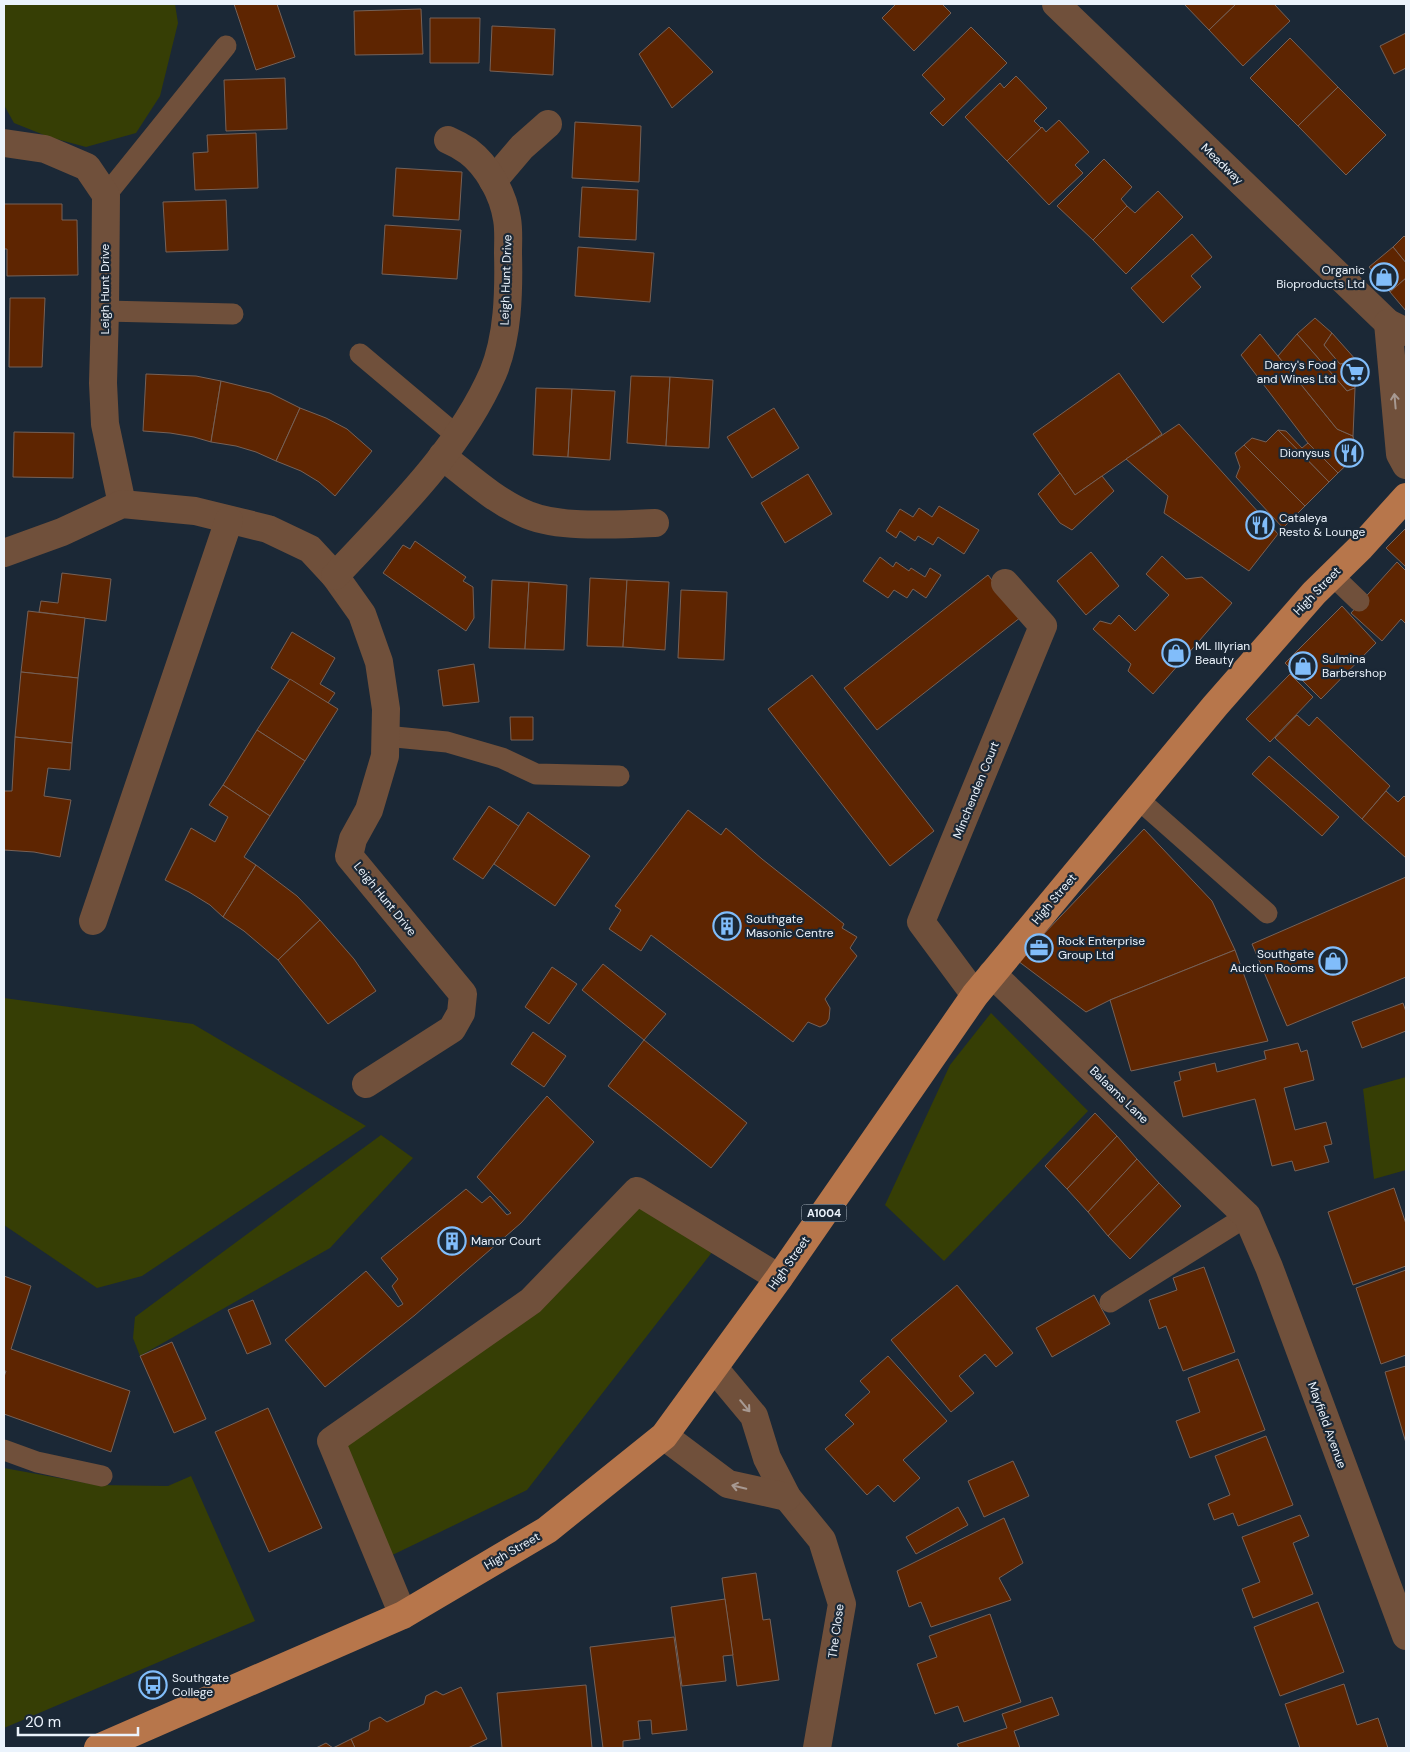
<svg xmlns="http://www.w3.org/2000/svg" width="1410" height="1752" font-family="'DM Sans',sans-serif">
<rect width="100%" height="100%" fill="#1b2836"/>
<!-- green -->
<g fill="#363e05">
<path d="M4,4H175L178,23L160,96L136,133L86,147L49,137L14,123L4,105Z"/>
<path d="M4,998L193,1024L366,1126L142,1276L97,1288L4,1225Z"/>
<path d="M991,1013L1088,1111L944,1261L885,1205L950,1065Z"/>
<path d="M1406,1077V1170L1374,1179L1363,1089Z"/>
<path d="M381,1135L413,1158L330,1248L140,1356L133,1338L135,1317Z"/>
<path d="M637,1191L720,1242L527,1490L380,1561L331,1441L531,1301Z"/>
<path d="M4,1468L97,1485L168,1486L191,1476L255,1621L4,1728Z"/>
</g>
<!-- building -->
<g fill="#5e2501" stroke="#766157">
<path d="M234,4H277L295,57L256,70Z"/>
<path d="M896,4H942L951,13L914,51L882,18Z"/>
<path d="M1184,4H1236L1209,30Z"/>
<path d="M1236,4H1274L1290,21L1243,66L1209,30Z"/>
<path d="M421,9L423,54L355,55L354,11Z"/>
<path d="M430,18H480L479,63H430Z"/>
<path d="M492,26L555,29L553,75L490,71Z"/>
<path d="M669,27L713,72L672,108L639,54Z"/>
<path d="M971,27L1007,63L943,126L930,113L945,99L922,75Z"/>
<path d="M1406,33V68L1394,74L1380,46Z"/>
<path d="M1290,38L1338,87L1298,126L1250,78Z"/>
<path d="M1016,76L1047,108L1034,121L1041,128L1007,161L965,117L1000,83L1004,88Z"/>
<path d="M285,78L287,129L226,131L224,80Z"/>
<path d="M1338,87L1386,135L1346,175L1298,126Z"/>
<path d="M1059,120L1089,152L1075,165L1083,173L1049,205L1007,161L1042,127L1046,132Z"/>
<path d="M575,122L641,126L639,182L572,178Z"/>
<path d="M256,133L258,188L195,190L193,153L208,152L207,135Z"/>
<path d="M1104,159L1132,187L1121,199L1127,206L1093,240L1057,206Z"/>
<path d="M396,168L462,172L459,220L393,216Z"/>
<path d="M582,187L638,190L636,240L579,237Z"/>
<path d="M1158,191L1183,217L1126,274L1093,240L1127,206L1135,213Z"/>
<path d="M226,200L228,250L166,252L163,202Z"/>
<path d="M4,204H62V220H77L78,275L7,276V249H4Z"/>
<path d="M385,225L461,230L457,279L382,274Z"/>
<path d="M1192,234L1212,257L1191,276L1201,287L1163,323L1131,288Z"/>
<path d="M1404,236L1406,238V263L1393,247Z"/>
<path d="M578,247L654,253L650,302L575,296Z"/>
<path d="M1393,247L1406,263V278L1390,292L1369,267Z"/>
<path d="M1406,278V311L1390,292Z"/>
<path d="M10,298H45L42,367H9Z"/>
<path d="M1315,318L1332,333L1324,345L1340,364L1356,360L1366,370L1356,379L1355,388L1347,391L1297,334Z"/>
<path d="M1332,333L1356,360L1340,364L1324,345Z"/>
<path d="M1260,334L1337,429L1353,436L1356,456L1338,473L1308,443L1241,355Z"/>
<path d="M1297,334L1347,391L1355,388L1353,436L1337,429L1278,356Z"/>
<path d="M1119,373L1162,434L1075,495L1033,434Z"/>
<path d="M146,374L196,376L221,381L211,442L194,437L170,433L143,431Z"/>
<path d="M631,376L670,377L666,446L627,443Z"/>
<path d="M670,377L713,380L709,448L666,446Z"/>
<path d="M221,381L270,393L300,408L276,461L256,452L236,446L211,442Z"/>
<path d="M536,388L572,389L568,457L533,455Z"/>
<path d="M572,389L615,391L610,460L568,457Z"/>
<path d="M300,408L326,418L347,429L372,451L335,496L319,482L301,471L276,461Z"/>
<path d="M774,408L799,448L752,478L727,437Z"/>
<path d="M1179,424L1278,534L1249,571L1164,513L1168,496L1126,459Z"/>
<path d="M1278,430L1286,431L1302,448L1308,443L1338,473L1329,482Z"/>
<path d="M1278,430L1329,482L1305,506L1244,445L1252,438L1266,442Z"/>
<path d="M14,432L74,433L73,478L13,477Z"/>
<path d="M1244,445L1305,506L1283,528L1236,477L1240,467L1235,453Z"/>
<path d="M1060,473L1075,495L1102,476L1114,491L1072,530L1060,523L1038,494Z"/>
<path d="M808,474L832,514L785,543L761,503Z"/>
<path d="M939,506L979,530L964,554L938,537L933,545L918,536L915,541L900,531L896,538L886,531L900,509L913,517L919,508L932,517Z"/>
<path d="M1406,528V567L1386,548Z"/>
<path d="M415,541L466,577L463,581L473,587L474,618L466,631L383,573L403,545L410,549Z"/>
<path d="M1091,552L1119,586L1086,615L1057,581Z"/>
<path d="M1162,556L1186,579L1202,577L1232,603L1153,694L1128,671L1131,664L1093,629L1100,621L1111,624L1119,615L1135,631L1169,595L1146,574Z"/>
<path d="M880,557L893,567L896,562L909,571L911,568L925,577L930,568L941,575L926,598L913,589L907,598L894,590L888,598L863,581Z"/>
<path d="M1397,562L1406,571V624L1401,619L1382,641L1351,613Z"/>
<path d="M62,573L111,579L106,621L39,612L41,601L58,603Z"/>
<path d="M988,575L1021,617L877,730L844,688Z"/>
<path d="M590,578L627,580L623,647L587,646Z"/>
<path d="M492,580L529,582L525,649L489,648Z"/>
<path d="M627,580L669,582L665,650L623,647Z"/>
<path d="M529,582L567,585L564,650L525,649Z"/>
<path d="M681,590L727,592L724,660L678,658Z"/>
<path d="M1342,606L1376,643L1321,699L1285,663Z"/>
<path d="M28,611L85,618L78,678L21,672Z"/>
<path d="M292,632L335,658L320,684L335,693L328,703L271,668Z"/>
<path d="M474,664L479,702L443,706L438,670Z"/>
<path d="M21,672L78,678L72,743L15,737Z"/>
<path d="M1290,674L1313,697L1270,742L1246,719Z"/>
<path d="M812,675L934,831L890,866L768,709Z"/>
<path d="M290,679L338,709L305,761L257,730Z"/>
<path d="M1297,715L1309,726L1317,717L1390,786L1362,819L1275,738Z"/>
<path d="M510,717H533V740H511Z"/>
<path d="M257,730L305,761L270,816L223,785Z"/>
<path d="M15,737L72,743L70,770L48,768L44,796L71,800L60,857L34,852L4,850V791H12Z"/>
<path d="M1269,756L1339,817L1322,836L1252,774Z"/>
<path d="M223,785L270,816L244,857L256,865L223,917L210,905L189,892L165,880L191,828L215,842L228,817L209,805Z"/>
<path d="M1386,791L1398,802L1404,796L1406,798V858L1362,819Z"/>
<path d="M489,806L520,827L483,879L453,859Z"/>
<path d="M688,810L721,835L726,828L762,859L844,924L842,928L857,937L850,948L857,956L825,999L830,1008L829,1019L826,1024L820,1027L808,1022L793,1042L651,935L641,951L609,929L621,910L615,906Z"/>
<path d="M528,812L590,856L555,906L494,864Z"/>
<path d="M1144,829L1212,901L1235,950L1110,1000L1086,1012L1018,961Z"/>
<path d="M256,865L297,896L320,920L278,960L244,931L223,917Z"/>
<path d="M1406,877V977L1287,1026L1252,944Z"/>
<path d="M320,920L354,959L376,991L328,1024L278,960Z"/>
<path d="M1235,950L1268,1041L1131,1071L1110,1000Z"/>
<path d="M603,964L666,1014L644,1040L582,990Z"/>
<path d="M552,967L577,984L549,1024L525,1007Z"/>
<path d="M1403,1003L1406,1012V1031L1362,1048L1352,1022Z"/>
<path d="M533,1032L566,1056L544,1087L511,1064Z"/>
<path d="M644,1040L747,1123L711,1168L608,1086Z"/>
<path d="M1298,1043L1301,1052L1307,1050L1314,1080L1284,1088L1295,1130L1326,1122L1332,1144L1324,1146L1329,1162L1295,1171L1292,1161L1272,1166L1255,1099L1183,1117L1174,1082L1181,1080L1179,1072L1215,1063L1217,1072L1266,1059L1264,1051Z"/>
<path d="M547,1096L594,1142L521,1223L415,1315L325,1387L285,1340L366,1271L398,1307L403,1304L392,1286L398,1279L381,1258L466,1189L482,1203L490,1196L507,1215L511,1213L477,1177Z"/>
<path d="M1095,1113L1117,1136L1067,1189L1045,1166Z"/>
<path d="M1117,1136L1137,1159L1088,1212L1067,1189Z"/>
<path d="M1137,1159L1159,1183L1108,1236L1088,1212Z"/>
<path d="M1159,1183L1181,1206L1130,1259L1108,1236Z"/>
<path d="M1394,1188L1406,1224V1266L1353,1285L1328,1212Z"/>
<path d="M1204,1267L1235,1352L1183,1371L1166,1326L1159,1329L1149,1300L1177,1290L1173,1278Z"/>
<path d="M1406,1270V1355L1381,1364L1356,1288Z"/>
<path d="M4,1276L31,1286L11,1349L130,1391L111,1452L4,1414V1377L6,1371H4Z"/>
<path d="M957,1285L1013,1353L996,1367L985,1354L959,1376L974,1393L951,1412L891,1340Z"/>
<path d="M1094,1295L1110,1324L1052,1357L1036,1328Z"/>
<path d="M253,1300L271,1344L247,1354L228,1310Z"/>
<path d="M172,1342L206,1419L174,1433L140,1356Z"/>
<path d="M888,1356L947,1421L903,1460L920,1478L894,1502L878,1485L867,1495L825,1449L854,1424L845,1415L870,1392L860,1381Z"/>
<path d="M1238,1359L1265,1430L1190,1458L1176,1421L1200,1412L1188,1378Z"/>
<path d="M1406,1366V1443L1385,1372Z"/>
<path d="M268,1408L322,1528L269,1552L215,1432Z"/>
<path d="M1266,1436L1293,1505L1238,1526L1233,1513L1214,1520L1208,1504L1230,1495L1215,1456Z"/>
<path d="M1013,1461L1029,1496L984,1517L968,1481Z"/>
<path d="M958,1507L968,1525L916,1554L906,1537Z"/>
<path d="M1300,1515L1309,1536L1293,1543L1313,1594L1253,1618L1242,1589L1260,1582L1242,1537Z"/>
<path d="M1004,1518L1023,1563L999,1578L1011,1600L931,1627L921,1602L909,1607L897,1571Z"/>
<path d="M756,1573L763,1620L770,1619L779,1680L737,1686L722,1578Z"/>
<path d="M725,1599L733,1655L723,1656L726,1681L682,1686L671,1607Z"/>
<path d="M1318,1602L1344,1672L1280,1696L1254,1627Z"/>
<path d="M990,1614L1021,1702L964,1722L958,1706L935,1714L917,1664L937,1657L929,1636Z"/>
<path d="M674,1637L687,1730L652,1734L651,1720L638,1721L640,1739L623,1741V1748H603L590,1647Z"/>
<path d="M1344,1684L1357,1725L1378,1718L1388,1748H1300L1285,1704Z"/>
<path d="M586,1685L592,1748H502L497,1693Z"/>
<path d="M461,1687L487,1739L468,1748H355L351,1739L369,1730L370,1722L380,1717L387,1722L424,1704L426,1696L436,1691L443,1695Z"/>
<path d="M1052,1697L1059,1715L1014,1731L1020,1748H959L957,1744L1007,1728L1002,1714Z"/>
<path d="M351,1739L355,1748H316L326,1743L333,1748Z"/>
</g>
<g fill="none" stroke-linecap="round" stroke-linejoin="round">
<!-- lane -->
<g stroke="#70503b" stroke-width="21">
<path d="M106,195L226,46"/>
<path d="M105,311L233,314"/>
<path d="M360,354L456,435"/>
<path d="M1332,575L1359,601"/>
<path d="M385,736L447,742L502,758L536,774L619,776"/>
<path d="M1138,799L1267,913"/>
<path d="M1110,1302L1247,1216"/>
<path d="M4,1450L37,1462L102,1476"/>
</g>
<!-- street -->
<g stroke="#70503b" stroke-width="28">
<path d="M1056,4L1388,323L1406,332"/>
<path d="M4,143L45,149L87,167L106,195L105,311L103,383L105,424L122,504"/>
<path d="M493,181L522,147L548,124"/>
<path d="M1388,323L1400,454L1406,465"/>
<path d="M442,456C469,477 496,502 528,515C563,529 618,524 655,523"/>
<path d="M4,553L62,532L122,504L195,511L268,529L310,549L335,576L362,614L379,662L386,709L385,756L369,810L353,839L349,856L463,994L461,1013L452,1029L366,1084"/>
<path d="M335,576C392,515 459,451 493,373C508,337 509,292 508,253C508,242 509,230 507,219C503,194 488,166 468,151C462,147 455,143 448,140"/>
<path d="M93,921L229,520"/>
<path d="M992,974L1247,1216L1269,1267L1406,1636"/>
<path d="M975,995L921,922L1043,626L1005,583"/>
<path d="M714,1368L754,1416L767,1458L787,1497L822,1540L842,1604L817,1748"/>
<path d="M664,1436L728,1484L787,1497"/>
<path d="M403,1615L331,1441L531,1301L637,1191L779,1278"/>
</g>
<!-- primary -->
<path stroke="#b7764b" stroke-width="28" d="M98,1748L403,1615L547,1530L664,1436L779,1278L975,995L1215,706L1314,593L1361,547L1406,497"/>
</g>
<!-- one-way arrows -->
<defs><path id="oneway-shaft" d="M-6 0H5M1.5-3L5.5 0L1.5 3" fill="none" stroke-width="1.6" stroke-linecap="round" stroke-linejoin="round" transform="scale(1.25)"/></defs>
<g stroke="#a79992">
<use href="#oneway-shaft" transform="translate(1395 401) rotate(-95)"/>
<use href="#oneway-shaft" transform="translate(745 1406) rotate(50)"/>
<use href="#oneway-shaft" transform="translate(739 1487) rotate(-167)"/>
</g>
<!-- icons -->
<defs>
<g id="shop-ring" transform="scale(1.4375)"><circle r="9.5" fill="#1b2836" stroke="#81bdfa" stroke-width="1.5"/><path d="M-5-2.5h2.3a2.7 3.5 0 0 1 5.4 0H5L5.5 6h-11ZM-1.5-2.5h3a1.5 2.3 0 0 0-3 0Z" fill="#81bdfa"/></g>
<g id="supermarket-ring" transform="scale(1.4375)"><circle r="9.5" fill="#1b2836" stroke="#81bdfa" stroke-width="1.5"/><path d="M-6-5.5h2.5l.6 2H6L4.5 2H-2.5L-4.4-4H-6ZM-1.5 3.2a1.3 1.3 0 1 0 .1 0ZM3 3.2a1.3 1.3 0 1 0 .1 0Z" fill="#81bdfa"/></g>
<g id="restaurant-ring" transform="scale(1.4375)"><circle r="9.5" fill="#1b2836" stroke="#81bdfa" stroke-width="1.5"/><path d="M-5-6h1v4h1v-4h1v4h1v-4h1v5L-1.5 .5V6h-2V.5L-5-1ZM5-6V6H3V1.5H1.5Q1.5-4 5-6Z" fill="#81bdfa"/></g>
<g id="building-ring" transform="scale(1.4375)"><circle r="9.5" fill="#1b2836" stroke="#81bdfa" stroke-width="1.5"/><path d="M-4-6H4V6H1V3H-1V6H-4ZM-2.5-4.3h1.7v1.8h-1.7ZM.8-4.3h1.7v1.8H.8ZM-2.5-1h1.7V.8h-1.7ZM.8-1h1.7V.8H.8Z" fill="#81bdfa"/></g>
<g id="office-ring" transform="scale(1.4375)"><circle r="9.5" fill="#1b2836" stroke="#81bdfa" stroke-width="1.5"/><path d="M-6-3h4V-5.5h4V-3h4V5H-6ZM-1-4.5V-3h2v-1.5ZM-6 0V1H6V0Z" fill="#81bdfa"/></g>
<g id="bus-ring" transform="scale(1.4375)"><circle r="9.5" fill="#1b2836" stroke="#81bdfa" stroke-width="1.5"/><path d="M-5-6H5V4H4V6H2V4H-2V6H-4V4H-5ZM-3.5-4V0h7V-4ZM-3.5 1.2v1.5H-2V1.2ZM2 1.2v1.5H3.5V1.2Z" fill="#81bdfa"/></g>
</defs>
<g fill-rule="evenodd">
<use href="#shop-ring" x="1384" y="277"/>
<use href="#supermarket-ring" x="1355" y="372"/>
<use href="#restaurant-ring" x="1349" y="453"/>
<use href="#restaurant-ring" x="1260" y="525"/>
<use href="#shop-ring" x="1176" y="653"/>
<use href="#shop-ring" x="1303" y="666"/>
<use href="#building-ring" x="727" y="926"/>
<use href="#office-ring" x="1039" y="948"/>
<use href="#shop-ring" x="1333" y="961"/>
<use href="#building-ring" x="452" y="1241"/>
<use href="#bus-ring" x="153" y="1685"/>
</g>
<g text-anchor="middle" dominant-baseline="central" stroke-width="4.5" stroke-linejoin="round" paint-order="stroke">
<!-- shield labels -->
<rect fill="#1b2836" stroke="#adb6c1" stroke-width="1" x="801.5" y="1204.5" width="45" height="17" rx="4"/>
<g font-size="11" font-weight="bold" fill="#ebf3fc">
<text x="824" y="1213">A1004</text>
</g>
<!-- street labels -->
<g font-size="12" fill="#ebf3fc" stroke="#1b2836">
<text transform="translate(1222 164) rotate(44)">Meadway</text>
<text transform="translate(506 280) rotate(-88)">Leigh Hunt Drive</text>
<text transform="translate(105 289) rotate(-90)">Leigh Hunt Drive</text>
<text transform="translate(1317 591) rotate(-46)">High Street</text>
<text transform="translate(976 790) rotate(-68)">Minchenden Court</text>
<text transform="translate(385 899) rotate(51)">Leigh Hunt Drive</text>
<text transform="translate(1054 899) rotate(-50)">High Street</text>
<text transform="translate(1119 1095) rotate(44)">Balaams Lane</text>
<text transform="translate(789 1263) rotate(-55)">High Street</text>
<text transform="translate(1327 1425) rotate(70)">Mayfield Avenue</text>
<text transform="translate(512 1551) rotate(-30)">High Street</text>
<text transform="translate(836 1631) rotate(-82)">The Close</text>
</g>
<!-- poi labels -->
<g font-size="12" fill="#ebf3fc" stroke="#1b2836" text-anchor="start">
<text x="1365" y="270" text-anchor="end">Organic<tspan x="1365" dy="14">Bioproducts Ltd</tspan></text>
<text x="1336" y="365" text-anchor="end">Darcy's Food<tspan x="1336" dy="14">and Wines Ltd</tspan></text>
<text x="1330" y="453" text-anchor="end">Dionysus</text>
<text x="1279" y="518">Cataleya<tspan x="1279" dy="14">Resto &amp; Lounge</tspan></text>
<text x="1195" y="646">ML Illyrian<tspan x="1195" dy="14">Beauty</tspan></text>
<text x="1322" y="659">Sulmina<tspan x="1322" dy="14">Barbershop</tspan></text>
<text x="746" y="919">Southgate<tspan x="746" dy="14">Masonic Centre</tspan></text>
<text x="1058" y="941">Rock Enterprise<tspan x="1058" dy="14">Group Ltd</tspan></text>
<text x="1314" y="954" text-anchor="end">Southgate<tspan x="1314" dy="14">Auction Rooms</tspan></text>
<text x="471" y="1241">Manor Court</text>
<text x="172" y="1678">Southgate<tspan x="172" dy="14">College</tspan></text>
</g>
</g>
<!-- border -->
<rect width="1410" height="1752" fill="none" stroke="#ebf3fc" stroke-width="10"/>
<!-- scale -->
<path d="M18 1727v8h120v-8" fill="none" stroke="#ebf3fc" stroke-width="2.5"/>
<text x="25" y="1727" font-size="15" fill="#ebf3fc" stroke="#1b2836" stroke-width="4" paint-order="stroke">20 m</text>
</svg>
